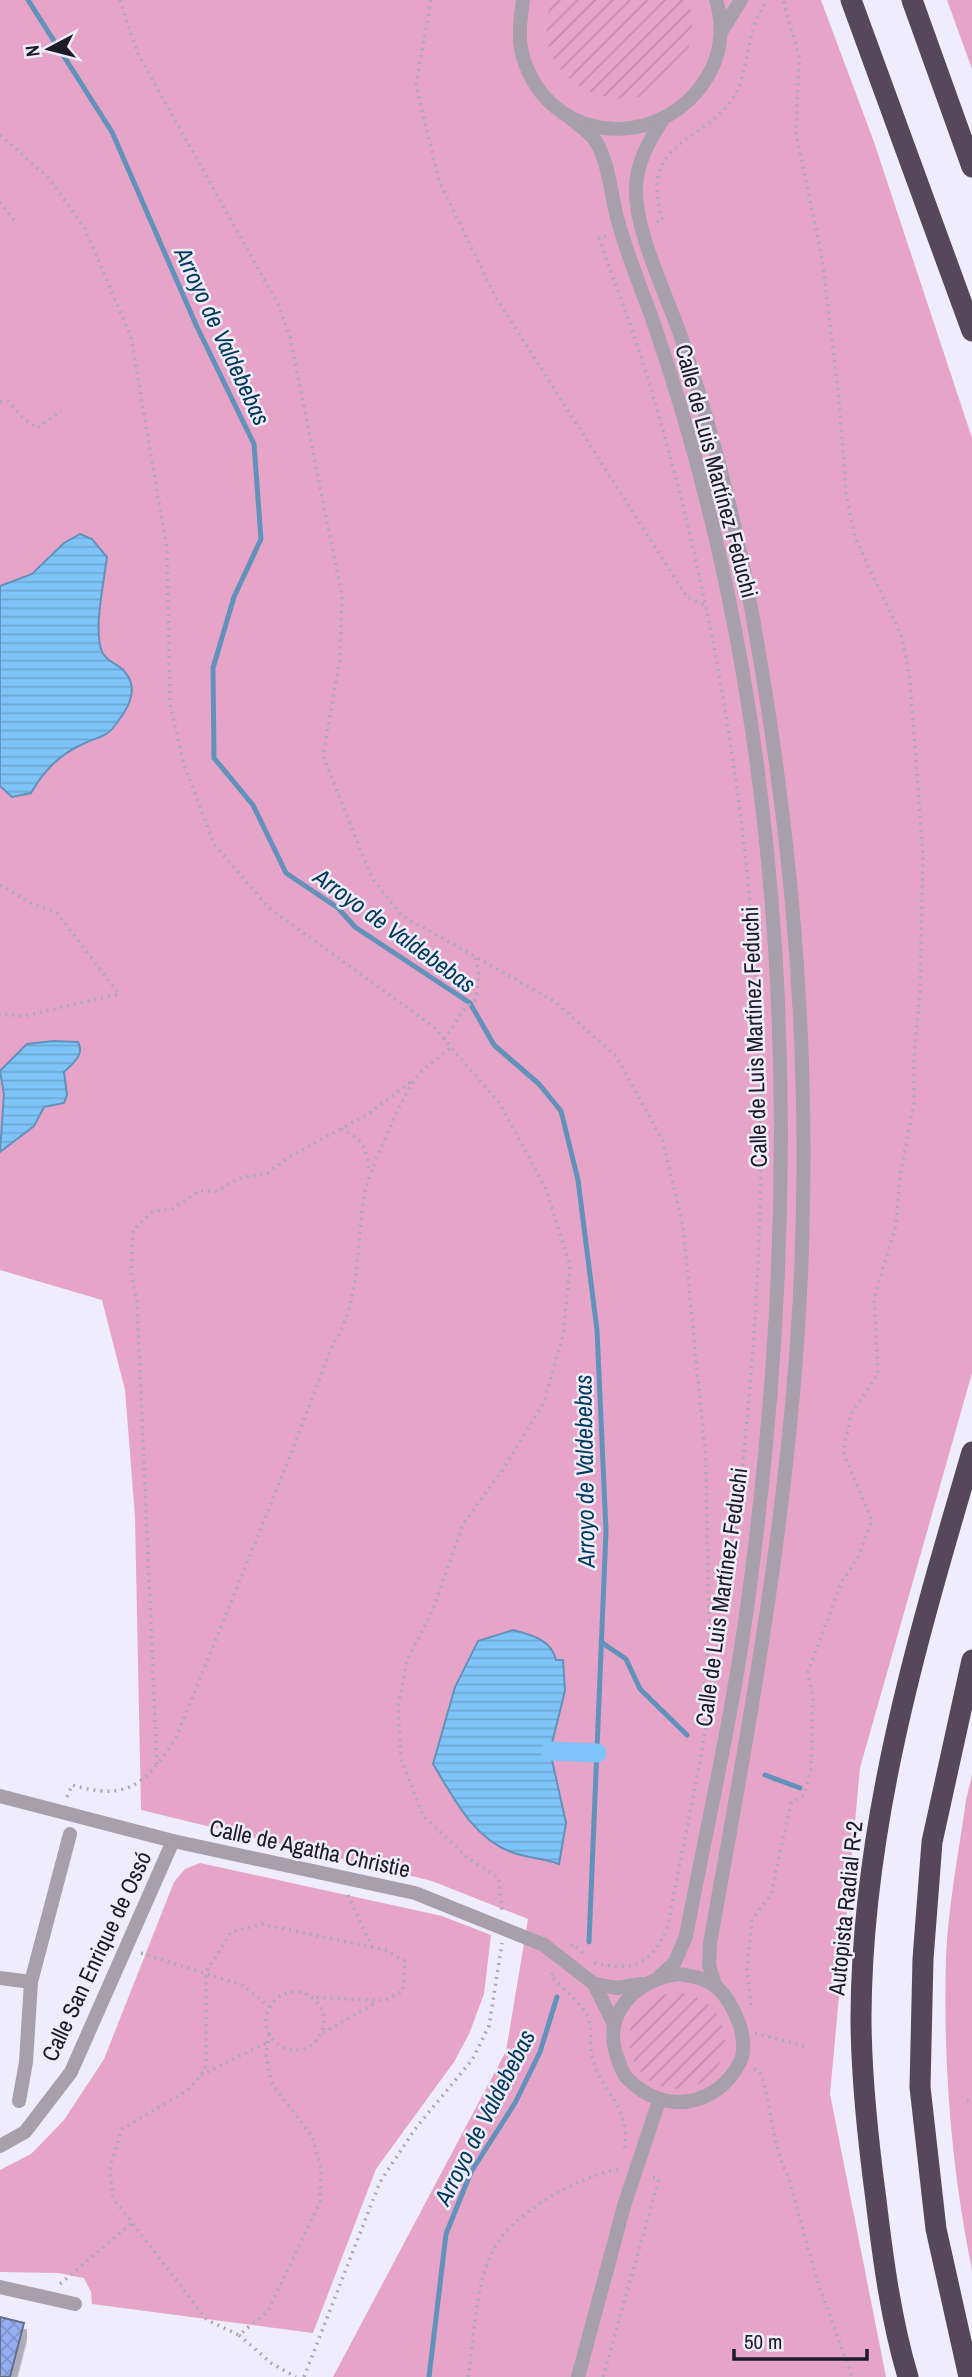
<svg xmlns="http://www.w3.org/2000/svg" width="972" height="2377" font-family="'Archivo Narrow',sans-serif">
<defs>
<pattern id="garden-furrows" width="10" height="10" patternUnits="userSpaceOnUse" patternTransform="scale(1.75)"><rect width="10" height="10" fill="#e6a5c8"/><path d="M-1 1l2-2M0 10L10 0M9 11l2-2" fill="none" stroke="#c58dac"/></pattern>
<pattern id="water-rules" width="6" height="5" patternUnits="userSpaceOnUse" patternTransform="scale(1.75)"><rect width="6" height="5" fill="#7fc4f8"/><path d="M0 2.5h6" fill="none" stroke="#6da8d4"/></pattern>
<pattern id="building-cross-hatch" width="8" height="8" patternUnits="userSpaceOnUse" patternTransform="scale(1.75)"><rect width="8" height="8" fill="#95aef2"/><path d="M0 0l8 8M0 8l8-8" fill="none" stroke="#8095cf"/></pattern>
<filter id="shadow"><feDropShadow dx="4.5" dy="8" stdDeviation="0" flood-color="#0004"/></filter>
</defs>
<rect width="100%" height="100%" fill="#efecfd"/>
<!-- green -->
<g fill="#e6a5c8">
<path d="M0,0H821L874,142L972,438V1373L860,1768L830,2094L886,2377H333L506,2051L528,1919L432,1881L141,1810L135,1517L125,1390L102,1300L0,1270Z"/>
<path d="M947,0H972V69Z"/>
<path d="M972,1775V2270C951,2167 943,2063 946,1958C948,1906 959,1852 966,1800Z"/>
<path d="M200,1863L442,1916L491,1935L484,1994L469,2034L454,2062L376,2169L313,2333L92,2304L91,2292L84,2278L58,2273L0,2272V2170L31,2154L64,2120L104,2059L174,1882L185,1869Z"/>
</g>
<!-- garden -->
<g fill="url(#garden-furrows)">
<path d="M552,0H687C693,13 693,28 690,42C671,141 516,99 552,0Z"/>
<circle cx="677" cy="2041" r="48"/>
</g>
<!-- water -->
<g fill="url(#water-rules)" stroke="#6291b9" stroke-width="2">
<path d="M80,534L92,539L107,557C104,582 94,625 101,649C104,661 117,663 124,671C142,690 125,713 113,728C106,737 95,738 85,743C60,754 44,770 31,793L12,797L0,786V586L32,574L64,543Z"/>
<path d="M53,1041L78,1042C85,1055 73,1063 64,1072L67,1095L64,1103L44,1107L34,1126L0,1152L4,1094L0,1071L27,1044Z"/>
<path d="M513,1630C531,1635 551,1639 556,1660H563L565,1691L550,1751L566,1823L559,1864C544,1858 527,1858 511,1852C472,1837 454,1798 433,1764L455,1687L478,1641Z"/>
</g>
<g fill="none" stroke-linecap="round" stroke-linejoin="round">
<!-- stream -->
<g stroke="#6291b9" stroke-width="5">
<path d="M28,0L112,132L197,327L254,444L261,539L234,597L213,668L214,758L253,805L286,873L338,908L355,927L470,1003L494,1045L539,1084L561,1111L578,1180L597,1330L606,1531L589,1942"/>
<path d="M601,1642L626,1659L640,1689L687,1735"/>
<path d="M765,1775L800,1788"/>
<path d="M429,2377L446,2234L471,2172L515,2103L540,2052L557,1997"/>
</g>
<!-- canal -->
<path stroke="#7fc4f8" stroke-width="19" d="M550,1751L597,1753"/>
</g>
<!-- building -->
<path fill="url(#building-cross-hatch)" stroke="#646d84" stroke-width="2" filter="url(#shadow)" d="M0,2317L24,2323L10,2377H0Z"/>
<g fill="none" stroke-linecap="round" stroke-linejoin="round">
<!-- path -->
<g stroke="#aca9b8" stroke-width="3.5" stroke-dasharray="2 5" stroke-linecap="butt">
<path d="M120,0L137,52L278,304L290,337L342,596L340,658L323,756L372,878L401,915L554,1001L616,1056L663,1141L683,1227L706,1461L709,1638L703,1698"/>
<path d="M431,0L416,85L439,181L495,296L687,597L706,606"/>
<path d="M0,135L49,178L85,229L131,337L167,550L170,704L183,762L214,844L269,908L434,1027L500,1104L546,1189L570,1266L563,1335L544,1402L502,1471L463,1524L432,1612L407,1660L398,1706L401,1759L423,1816L469,1859L499,1878L502,1912"/>
<path d="M0,202L14,220"/>
<path d="M657,222L663,220C656,199 653,177 666,158C680,138 713,127 731,101C752,70 744,28 768,0"/>
<path d="M0,402L8,401L24,419L37,428L61,411"/>
<path d="M0,885L31,903L57,913L119,994L24,1016L0,1014"/>
<path d="M444,1039C458,1022 457,1013 476,999L479,974L475,957"/>
<path d="M341,1129C362,1138 367,1148 369,1170"/>
<path d="M157,1764L137,1303L131,1272L133,1230L152,1212L172,1209L199,1191H217L240,1178L268,1173L289,1157L370,1113L413,1080"/>
<path d="M67,1797L72,1785C129,1802 146,1783 176,1738L291,1454L332,1346C361,1304 356,1245 364,1196C368,1172 401,1100 415,1079C424,1067 440,1057 451,1047"/>
<path d="M348,1895L372,1947"/>
<path d="M571,1946L573,1944L583,1953"/>
<path d="M141,1953L242,1985L270,2007"/>
<path d="M594,1963C633,1972 654,1964 668,1925C682,1849 699,1773 711,1696C751,1452 773,1198 754,951C739,751 702,551 642,360C629,319 613,279 599,238L606,236"/>
<path d="M553,1973L551,1976C562,1987 576,1999 585,2012C594,2025 589,2041 592,2055C600,2095 632,2103 624,2151"/>
<circle cx="295" cy="2021" r="29"/>
<path d="M751,2005L747,1968L752,1919L771,1895L791,1803L804,1795L811,1769L813,1697L808,1672L842,1581L858,1557L872,1521L843,1452L851,1414L878,1374L874,1298L896,1225L900,1176L914,1103V1058L920,993L923,855L910,681L902,637L855,538L846,494L839,398L822,258L796,133L799,56L783,0"/>
<path d="M323,2033L377,2002"/>
<path d="M755,2033L806,2047"/>
<path d="M269,2034L266,2056L272,2084L312,2136L321,2168L320,2202L268,2311L239,2335L207,2320L113,2198L110,2167L122,2129L188,2090L201,2075L206,2065V1972L231,1932L262,1924L385,1950L405,1961L403,1991L384,2001L312,1997"/>
<path d="M754,2069L760,2072C772,2105 771,2144 788,2176L817,2280L852,2377"/>
<path d="M201,2075L268,2042"/>
<path d="M967,2101H972"/>
<path d="M60,2284L133,2222"/>
<path d="M239,2335L271,2363L296,2377"/>
<path d="M304,2377L380,2182L415,2129L472,2060L489,2026L502,1943"/>
<path d="M468,2377C474,2339 475,2292 490,2256C508,2214 577,2177 619,2169"/>
<path d="M603,2377L659,2179L649,2176"/>
</g>
<!-- minor -->
<g stroke="#a79fa9" stroke-width="14">
<path d="M523,0C520,21 517,43 525,63C557,151 673,149 712,68C722,48 723,21 716,0"/>
<path d="M721,32L741,0"/>
<path d="M567,115C575,123 588,131 595,140C609,161 611,197 618,221C627,254 640,286 652,318C793,724 806,1164 750,1586C735,1704 708,1820 686,1936L675,1962L660,1976"/>
<path d="M662,121C649,141 636,164 636,189C635,232 668,298 682,340C710,424 734,514 750,602C787,804 807,999 803,1204C800,1453 754,1699 710,1943L709,1965L715,1985"/>
<path d="M0,1796L173,1841L415,1893L544,1945L594,1984L614,2024"/>
<path d="M678,1974C714,1978 726,1990 739,2023C743,2033 745,2050 741,2060C718,2108 663,2116 627,2078C622,2073 620,2066 618,2059C600,2015 636,1979 678,1974Z"/>
<path d="M0,1978L31,1982"/>
<path d="M594,1984L617,1988L641,1984"/>
<path d="M19,2101L26,2062L31,1982L70,1834"/>
<path d="M0,2146L25,2132L71,2072L173,1841"/>
<path d="M0,2287L75,2304"/>
<path d="M578,2377L624,2206L659,2101"/>
</g>
<!-- motorway -->
<g stroke="#57475a" stroke-width="21">
<path d="M851,0L972,331"/>
<path d="M912,0L972,167"/>
<path d="M908,2377C891,2320 883,2259 876,2200C868,2140 861,2078 861,2016C862,1823 918,1636 972,1452"/>
<path d="M969,2377L936,2229L920,2087L923,1959L932,1842L972,1660"/>
</g>
</g>
<g text-anchor="middle" dominant-baseline="central" stroke-width="5" stroke-linejoin="round" paint-order="stroke">
<!-- street labels -->
<g font-size="23" fill="#1d1b25" stroke="#efecfd">
<text transform="translate(717 471) rotate(75)">Calle de Luis Martínez Feduchi</text>
<text transform="translate(754 1037) rotate(-92)">Calle de Luis Martínez Feduchi</text>
<text transform="translate(721 1597) rotate(-82)">Calle de Luis Martínez Feduchi</text>
<text transform="translate(310 1848) rotate(12)">Calle de Agatha Christie</text>
<text transform="translate(845 1908) rotate(-84)">Autopista Radial R-2</text>
<text transform="translate(96 1956) rotate(-65)">Calle San Enrique de Ossó</text>
</g>
<!-- water labels -->
<g font-size="24" font-style="italic" fill="#00395b" stroke="#efecfd">
<text transform="translate(223 336) rotate(65)">Arroyo de Valdebebas</text>
<text transform="translate(395 930) rotate(36)">Arroyo de Valdebebas</text>
<text transform="translate(584 1471) rotate(-91)">Arroyo de Valdebebas</text>
<text transform="translate(484 2117) rotate(-63)">Arroyo de Valdebebas</text>
</g>
</g>
<!-- north arrow -->
<g transform="translate(49 49) rotate(263)" stroke="#efecfd" stroke-width="5" paint-order="stroke">
<path d="M0-5L12 26L0 18L-12 26Z" fill="#1d1b25"/>
<text y="-10" font-size="19" font-weight="bold" text-anchor="middle" fill="#1d1b25">N</text>
</g>
<!-- scale -->
<path d="M734 2349v10h133v-10" fill="none" stroke="#1d1b25" stroke-width="3.5"/>
<text x="744" y="2349" font-size="21" fill="#1d1b25" stroke="#efecfd" stroke-width="5" paint-order="stroke">50 m</text>
</svg>
